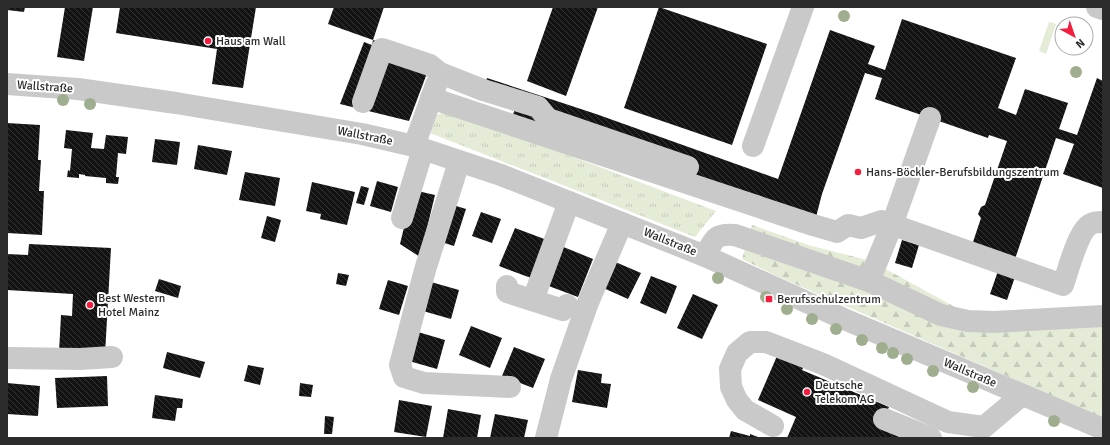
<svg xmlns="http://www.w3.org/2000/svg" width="1110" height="445" font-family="Signika,sans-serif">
<defs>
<pattern id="grass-tufts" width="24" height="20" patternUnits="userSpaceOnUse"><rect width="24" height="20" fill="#e4ecd8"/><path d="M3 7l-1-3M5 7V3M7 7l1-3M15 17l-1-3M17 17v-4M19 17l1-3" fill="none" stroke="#c4cbba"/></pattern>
<pattern id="forest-firs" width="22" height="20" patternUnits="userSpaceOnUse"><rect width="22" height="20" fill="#e4ecd8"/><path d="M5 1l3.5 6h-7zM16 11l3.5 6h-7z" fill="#c4cbba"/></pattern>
<pattern id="building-back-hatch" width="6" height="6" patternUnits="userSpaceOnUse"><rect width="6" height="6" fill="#131313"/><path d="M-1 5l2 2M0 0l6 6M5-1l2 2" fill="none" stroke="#363636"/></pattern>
</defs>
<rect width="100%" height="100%" fill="#fff"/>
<!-- grass -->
<path fill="url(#grass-tufts)" d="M449,110L716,211L695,237L430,133L437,115Z"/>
<!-- forest -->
<path fill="url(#forest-firs)" d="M752,225L808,245L871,261L964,312L1103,322V418L779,277L742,259Z"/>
<!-- garden -->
<path fill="#e4ecd8" d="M1049,22L1056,24L1046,54L1039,51Z"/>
<!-- building -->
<g fill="url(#building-back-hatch)">
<path d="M7,7H25L24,12L7,10Z"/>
<path d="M65,7H93L84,61L57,57Z"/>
<path d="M120,7H256L243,88L212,84L217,49L116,33Z"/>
<path d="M334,7H384L373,40L328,24Z"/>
<path d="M553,7H598L566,96L527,81Z"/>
<path d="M659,7L767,44L732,145L624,108Z"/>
<path d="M902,19L1016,58L998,108L1016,115L1025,89L1068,103L1059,129L1077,135L1097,78L1103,81V188L1063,174L1074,144L1056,138L1015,259L972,245L981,218L978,214L981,207L985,205L1007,141L989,135L988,138L875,99L882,78L865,73L822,194L816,217L513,115L515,108L481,96L487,78L596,114L778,179L830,30L875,46L868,64L885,70Z"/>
<path d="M373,40L432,60L409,121L340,104L364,42L372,45Z"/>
<path d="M7,123L40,125L38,160H41L39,191H44L42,235L7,233Z"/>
<path d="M66,130L93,133L91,148L104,149L106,135L128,137L126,154L118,153L116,177H119L118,184L106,183V178L85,176V175L79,174V178L67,177L68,170L70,171L72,149L64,148Z"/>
<path d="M155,139L180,142L177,165L152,162Z"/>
<path d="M198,145L232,151L227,175L194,169Z"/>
<path d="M245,172L280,178L275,206L239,200Z"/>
<path d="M377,181L398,187L391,212L370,206Z"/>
<path d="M312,182L355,192L347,225L320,219L321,214L306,211Z"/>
<path d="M361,186L369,188L364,205L356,203Z"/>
<path d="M413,190L435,195L420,257L400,244Z"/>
<path d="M450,204L466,209L454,246L438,241Z"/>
<path d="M481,212L501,219L492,243L472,236Z"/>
<path d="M267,216L281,220L275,242L261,238Z"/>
<path d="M515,228L547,240L531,278L499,266Z"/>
<path d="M902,240L919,245L912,268L895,263Z"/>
<path d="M29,244L111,248L105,355L59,352L61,315L72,316L73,294L7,290V254L28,255Z"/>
<path d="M561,246L593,259L578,297L546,285Z"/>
<path d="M613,261L641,273L628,299L601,287Z"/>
<path d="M998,271L1015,277L1007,300L990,294Z"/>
<path d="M338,273L349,275L346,286L336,284Z"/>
<path d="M651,276L677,286L666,314L640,303Z"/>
<path d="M159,279L181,286L178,298L155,291Z"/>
<path d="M388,280L408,286L399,315L379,309Z"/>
<path d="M431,282L459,290L451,319L423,311Z"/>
<path d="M693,294L718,305L702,339L677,328Z"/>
<path d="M471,326L502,338L490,368L459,355Z"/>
<path d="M418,332L445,340L437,369L409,361Z"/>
<path d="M514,347L545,359L533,388L502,376Z"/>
<path d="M167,352L205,362L200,378L163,368Z"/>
<path d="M777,356L804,366L802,370L889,407L881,424L918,438H787L796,417L758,400Z"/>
<path d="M248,365L264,368L260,385L244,381Z"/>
<path d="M578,370L602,374L601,383L611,384L607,408L572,402Z"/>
<path d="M107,376L108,406L57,408L55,378Z"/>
<path d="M7,383L40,386L38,416L7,414Z"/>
<path d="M300,383L313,385L311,397L299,396Z"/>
<path d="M155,395L183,399L182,408H177L175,421L152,418Z"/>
<path d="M399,400L432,406L426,437L394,432Z"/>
<path d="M448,409L481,415L477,438H443Z"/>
<path d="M495,414L528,420L524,438H490Z"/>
<path d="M325,416L334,417L332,434H324Z"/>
<path d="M731,431L750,436V434L758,437V438H729Z"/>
</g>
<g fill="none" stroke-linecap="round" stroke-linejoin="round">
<!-- minor -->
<g stroke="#c9c9c9" stroke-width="22">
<path d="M1097,7L1103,9"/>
<path d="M7,84L78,89L176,103L362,134L414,146L501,175L705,256L844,319L1103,429"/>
<path d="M431,98L813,225L837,232L848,225L861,228L882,221L1063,285C1068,271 1077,235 1088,226C1092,222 1098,222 1103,222"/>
<path d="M363,102L382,49L430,65L440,73L483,90L538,107L548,119L688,167"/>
<path d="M414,146L436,85"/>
<path d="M753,146L803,7"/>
<path d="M459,162L425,270L400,365L404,377L424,383L510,387"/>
<path d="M402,218L423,149"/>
<path d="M705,256C714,240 714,233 735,235L869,281L941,315L968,321L994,322L1103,316"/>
<path d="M869,281L892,225L930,118"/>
<path d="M507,286V292L563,310L567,305"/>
<path d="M533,300L569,202"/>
<path d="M7,358L80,359L112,357"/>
<path d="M884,419L931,438"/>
<path d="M773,426L745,410L737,400L731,387L730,369L737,353L750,342H766L823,364L948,422L984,427L1022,395"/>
<path d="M546,438L561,379L587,305L622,223"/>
</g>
</g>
<!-- trees -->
<g fill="#a0ae90">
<circle cx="844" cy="16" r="6"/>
<circle cx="1076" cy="72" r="6"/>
<circle cx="63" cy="100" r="6"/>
<circle cx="90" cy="104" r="6"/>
<circle cx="718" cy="278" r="6"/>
<circle cx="766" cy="297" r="6"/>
<circle cx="787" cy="309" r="6"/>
<circle cx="812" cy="319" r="6"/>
<circle cx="836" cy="329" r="6"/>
<circle cx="862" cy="340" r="6"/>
<circle cx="882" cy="348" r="6"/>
<circle cx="893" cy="353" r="6"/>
<circle cx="907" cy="359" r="6"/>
<circle cx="933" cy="371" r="6"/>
<circle cx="973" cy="387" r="6"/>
<circle cx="1054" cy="421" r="6"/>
</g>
<!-- markers -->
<g fill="#f41d3f" stroke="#fff" stroke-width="1.5">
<circle cx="208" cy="41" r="4"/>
<circle cx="858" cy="172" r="4"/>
<rect x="765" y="295" width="8" height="8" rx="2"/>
<circle cx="90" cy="305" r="4"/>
<circle cx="807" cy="392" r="4"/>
</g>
<g text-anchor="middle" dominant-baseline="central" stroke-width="4" stroke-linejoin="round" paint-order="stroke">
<!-- poi labels -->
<g font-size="12" fill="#2c2c2c" stroke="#fff" text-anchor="start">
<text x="216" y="41">Haus am Wall</text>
<text x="866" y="172">Hans-Böckler-Berufsbildungszentrum</text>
<text x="98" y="298">Best Western<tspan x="98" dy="14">Hotel Mainz</tspan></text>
<text x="777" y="299">Berufsschulzentrum</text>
<text x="815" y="385">Deutsche<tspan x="815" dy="14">Telekom AG</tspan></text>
</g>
<!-- street labels -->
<g font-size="12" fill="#2c2c2c" stroke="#fff">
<text transform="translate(45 87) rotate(4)">Wallstraße</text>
<text transform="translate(365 136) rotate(11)">Wallstraße</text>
<text transform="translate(670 242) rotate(22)">Wallstraße</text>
<text transform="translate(970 373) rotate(23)">Wallstraße</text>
</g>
</g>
<!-- border -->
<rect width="1110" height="445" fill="none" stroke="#2c2c2c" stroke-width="16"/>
<!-- north arrow -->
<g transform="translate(1074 36) rotate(140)"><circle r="19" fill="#ffffff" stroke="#ababab"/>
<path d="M0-3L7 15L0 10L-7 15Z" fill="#f41d3f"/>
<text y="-6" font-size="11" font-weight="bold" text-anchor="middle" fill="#2c2c2c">N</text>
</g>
</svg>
